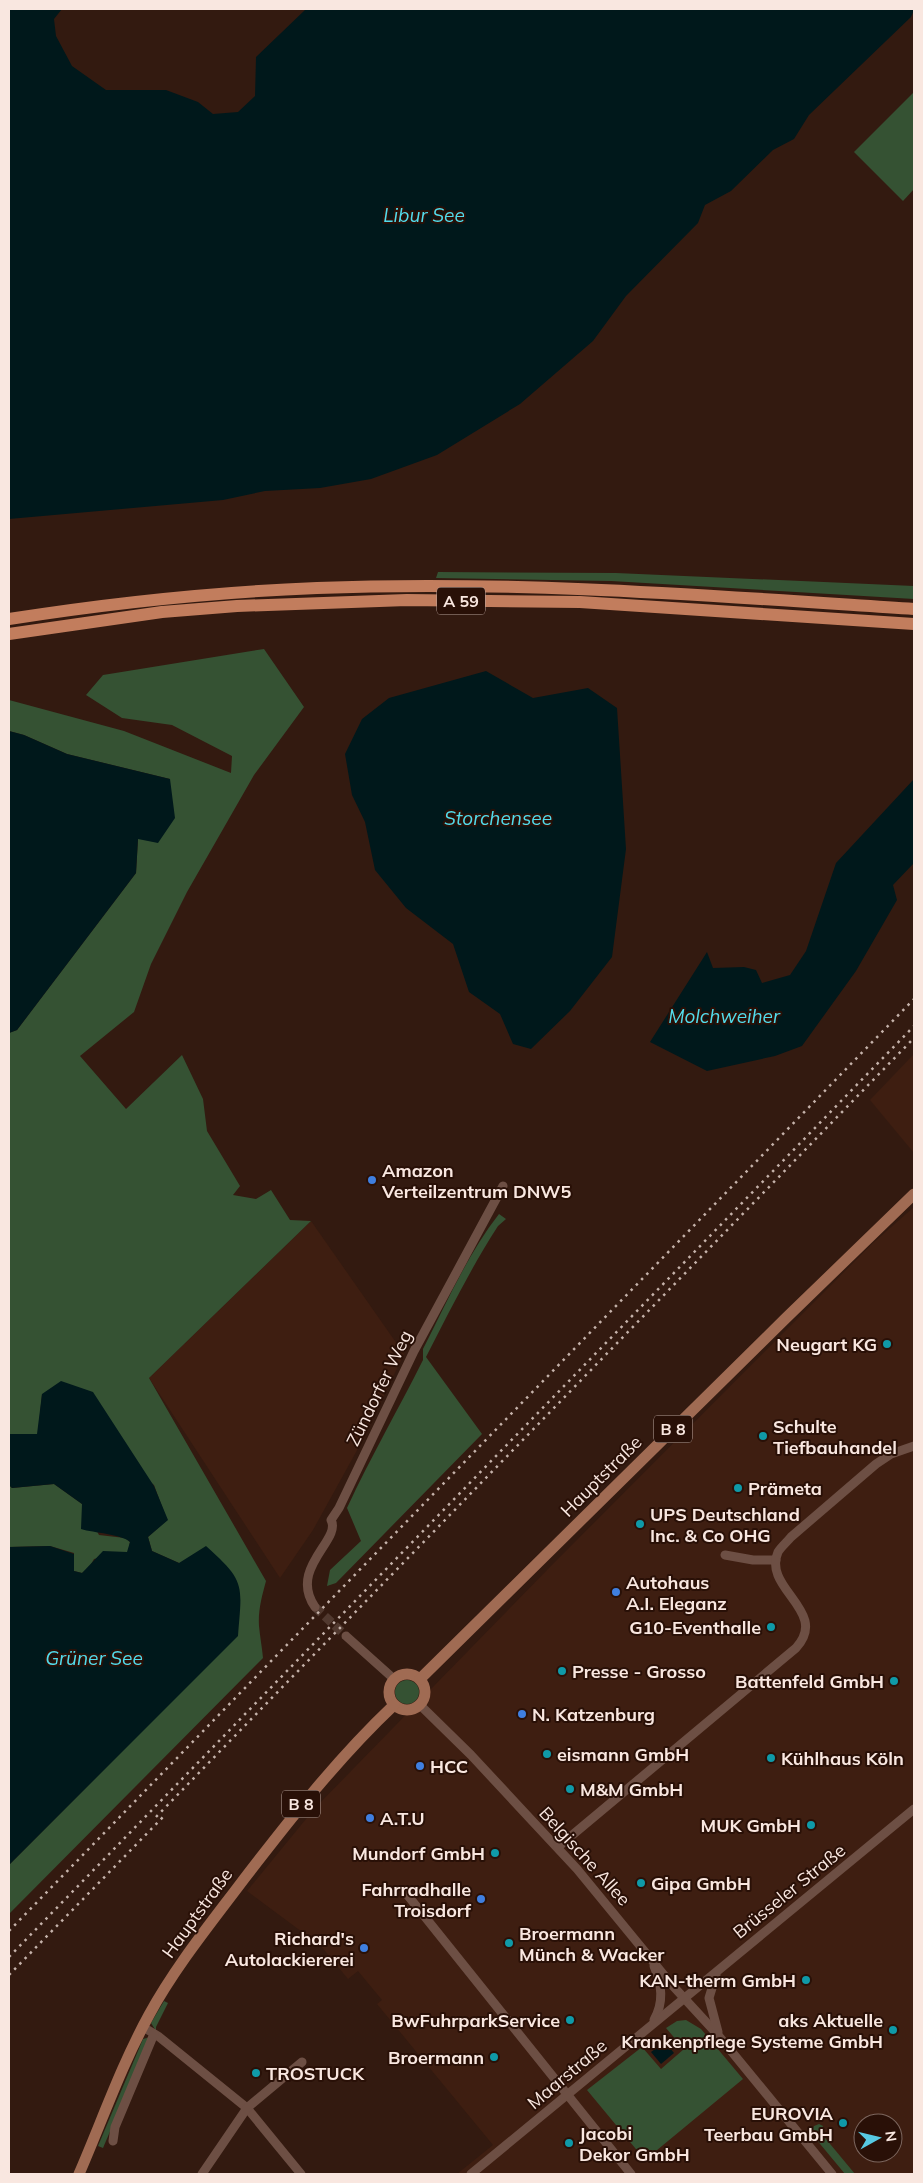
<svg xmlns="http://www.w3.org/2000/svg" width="923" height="2183" font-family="Mulish,sans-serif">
<rect width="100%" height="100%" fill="#331a10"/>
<!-- built -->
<g fill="#3e1e11" fill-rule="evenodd">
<path d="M914,1054V1153L870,1100Z"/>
<path d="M914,1207V2174H457L493,2145L377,2004L382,2000L358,1971L348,1979L321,1946L247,1891L315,1808L551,1566L873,1243ZM863,2123H893V2153H863Z"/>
<path d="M311,1221L404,1354L361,1443L313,1530L280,1578L149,1378Z"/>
</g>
<!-- green -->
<g fill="#355233">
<path d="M914,92V189L903,201L854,152Z"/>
<path d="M438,572L616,573L914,586V599L611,581L436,578Z"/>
<path d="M264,649L304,707L254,775L187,892L151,964L134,1012L80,1056L126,1109L182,1055L203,1099L207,1131L240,1186L233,1195L256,1199L271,1190L290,1220L311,1221L149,1378L266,1581C262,1596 258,1610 259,1626C260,1637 262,1647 263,1658L9,1914V1865L173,1700L179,1563L152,1551L148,1537L167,1520L154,1485L42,1394L38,1434H9V1033L17,1030L136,873L138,839L170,779L67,754L24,735L9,731V700L124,731L231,773L232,756L172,725L122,718L86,695L103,675Z"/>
<path d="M499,1214L506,1219L498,1226C471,1268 449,1312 426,1357L482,1434L336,1583L327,1586L330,1570L361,1541L347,1508C370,1458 398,1410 423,1360V1349C446,1304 467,1255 499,1214Z"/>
<path d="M54,1484L82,1504L99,1535L125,1538L130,1542L128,1552L94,1559L89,1568L82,1573L74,1571V1553L50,1546L9,1547V1485L12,1488Z"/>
<circle cx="407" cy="1692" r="12"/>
<path d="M164,2001L168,2003L156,2027V2031L151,2023Z"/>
<path d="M686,2020L701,2029L743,2079L645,2160L587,2090L642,2047L661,2069L684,2049L666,2028L677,2021Z"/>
<path d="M150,2037L103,2148L98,2146L143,2039Z"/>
<path d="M819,2124L823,2126L821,2133L855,2174H845L811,2133L814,2126Z"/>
</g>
<!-- water -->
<g fill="#00181b">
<path d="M9,9H62L54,19L56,36L72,66L106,90H166L198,102L213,114L238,112L255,96L256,57L306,9L914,10L911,17L809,115L794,139L773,150L731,191L705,205L698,223L626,296L593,341L520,404L437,455L371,479L320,488L265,491L223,500L9,519Z"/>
<path d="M486,671L533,698L588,688L617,708L626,849L612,957L570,1011L531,1049L513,1044L500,1014L469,992L453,944L406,908L375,870L365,822L352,795L345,754L362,719L389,698Z"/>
<path d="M9,731L24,735L67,754L170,779L175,818L158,843L138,839L136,873L17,1030L9,1033Z"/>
<path d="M914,779V863L893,885L897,900L856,971L802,1046L775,1056L707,1071L650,1042L707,952L713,968L744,967L756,970L762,983L790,975L806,951L836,863Z"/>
<path d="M61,1381L93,1392L154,1486L168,1520L148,1537L152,1551L179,1563L206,1546C246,1582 242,1584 238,1636L9,1865V1547L50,1546L74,1554V1571L82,1573L103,1551L127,1552L130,1542C121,1534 94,1533 81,1529L82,1504L54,1484L12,1488L9,1485V1434H37L42,1394Z"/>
<path d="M665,2042L674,2053L661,2064L651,2052Z"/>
</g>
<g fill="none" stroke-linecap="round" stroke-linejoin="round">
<!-- minor-tunnel -->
<path stroke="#51392f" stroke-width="9" stroke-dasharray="9 4.5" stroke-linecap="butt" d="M315,1607L346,1636"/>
<!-- minor -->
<g stroke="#6d4f44" stroke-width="9">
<path d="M725,1555L753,1560H776"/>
<path d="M315,1607C288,1568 342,1540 331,1520L339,1508L414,1351L503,1186"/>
<path d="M346,1636L394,1679"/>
<path d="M420,1705L471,1755L577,1869L673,1986L718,2035L832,2174"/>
<path d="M558,1847L796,1648C830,1611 762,1589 778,1552C781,1547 787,1542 791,1537L876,1464L891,1454L914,1446"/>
<path d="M405,1892L631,2174"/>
<path d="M654,1966C662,1985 664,2002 654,2020"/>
<path d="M716,1975L709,1998L718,2032"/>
<path d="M143,2027L158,2036L247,2108L301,2174"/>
<path d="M113,2141L115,2127L154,2034"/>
<path d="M202,2174L247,2108L302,2062"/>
<path d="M471,2174L914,1809"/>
</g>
<!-- major -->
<g stroke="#a06b53" stroke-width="11">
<circle cx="407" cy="1692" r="18"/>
<path d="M420,1679L786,1318L914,1194"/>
<path d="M79,2174C102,2121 121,2066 149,2015C175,1967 211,1923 244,1879C291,1818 338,1758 394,1705"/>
</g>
<!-- highway -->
<g stroke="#c27d5d" stroke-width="12">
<path d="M9,619C111,603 214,592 317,588C516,580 716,596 914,609"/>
<path d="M9,634L162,612L237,606L407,600L580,602L914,624"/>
</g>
<!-- rail -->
<g stroke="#c6b3ab" stroke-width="2.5" stroke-dasharray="2.5 5" stroke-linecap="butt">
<path d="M156,1817L914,1038"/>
<path d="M9,1931L914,999"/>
<path d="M9,1957L914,1026"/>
<path d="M9,1975L164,1816"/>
</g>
</g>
<!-- markers -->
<g fill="#3f7fe0" stroke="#291007" stroke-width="2">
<circle cx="372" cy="1180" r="5"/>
<circle cx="616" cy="1592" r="5"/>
<circle cx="522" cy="1714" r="5"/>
<circle cx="420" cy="1766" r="5"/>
<circle cx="370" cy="1818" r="5"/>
<circle cx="481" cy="1899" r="5"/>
<circle cx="364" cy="1948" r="5"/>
</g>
<g fill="#0f9aa8" stroke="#291007" stroke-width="2">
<circle cx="887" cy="1344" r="5"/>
<circle cx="763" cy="1436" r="5"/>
<circle cx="738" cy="1488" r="5"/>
<circle cx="640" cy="1524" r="5"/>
<circle cx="771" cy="1627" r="5"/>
<circle cx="562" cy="1671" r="5"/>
<circle cx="894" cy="1681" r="5"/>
<circle cx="547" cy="1754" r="5"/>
<circle cx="771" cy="1758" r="5"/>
<circle cx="570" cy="1789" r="5"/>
<circle cx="811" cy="1825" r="5"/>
<circle cx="495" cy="1853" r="5"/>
<circle cx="641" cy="1883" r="5"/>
<circle cx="509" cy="1943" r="5"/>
<circle cx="806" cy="1980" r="5"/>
<circle cx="570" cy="2020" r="5"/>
<circle cx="893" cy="2030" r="5"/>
<circle cx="494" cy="2057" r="5"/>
<circle cx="256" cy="2073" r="5"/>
<circle cx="843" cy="2123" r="5"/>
<circle cx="569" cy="2143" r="5"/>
</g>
<g text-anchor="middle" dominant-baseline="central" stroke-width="4" stroke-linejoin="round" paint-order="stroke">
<!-- shield labels -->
<g fill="#291007" stroke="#bba69f" stroke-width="1">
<rect x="437" y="587.5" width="48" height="27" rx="4"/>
<rect x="654" y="1415.5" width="38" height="27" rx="4"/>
<rect x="282" y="1790.5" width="38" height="27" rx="4"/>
</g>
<g font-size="16" font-weight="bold" fill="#f9e7e0">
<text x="461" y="601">A 59</text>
<text x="673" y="1429">B 8</text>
<text x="301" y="1804">B 8</text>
</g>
<!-- poi labels -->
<g font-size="18" font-weight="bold" fill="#f9e7e0" stroke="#291007" text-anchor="start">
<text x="382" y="1170">Amazon<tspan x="382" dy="21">Verteilzentrum DNW5</tspan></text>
<text x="877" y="1344" text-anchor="end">Neugart KG</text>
<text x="773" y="1426">Schulte<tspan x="773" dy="21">Tiefbauhandel</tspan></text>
<text x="748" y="1488">Prämeta</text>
<text x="650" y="1514">UPS Deutschland<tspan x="650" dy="21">Inc. &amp; Co OHG</tspan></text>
<text x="626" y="1582">Autohaus<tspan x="626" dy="21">A.I. Eleganz</tspan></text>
<text x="761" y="1627" text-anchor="end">G10-Eventhalle</text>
<text x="572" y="1671">Presse - Grosso</text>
<text x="884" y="1681" text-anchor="end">Battenfeld GmbH</text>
<text x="532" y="1714">N. Katzenburg</text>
<text x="557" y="1754">eismann GmbH</text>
<text x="781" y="1758">Kühlhaus Köln</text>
<text x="430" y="1766">HCC</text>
<text x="580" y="1789">M&amp;M GmbH</text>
<text x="380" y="1818">A.T.U</text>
<text x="801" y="1825" text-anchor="end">MUK GmbH</text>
<text x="485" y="1853" text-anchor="end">Mundorf GmbH</text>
<text x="651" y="1883">Gipa GmbH</text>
<text x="471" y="1889" text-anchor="end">Fahrradhalle<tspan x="471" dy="21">Troisdorf</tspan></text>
<text x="519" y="1933">Broermann<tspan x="519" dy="21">Münch &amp; Wacker</tspan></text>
<text x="354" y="1938" text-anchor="end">Richard's<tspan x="354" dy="21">Autolackiererei</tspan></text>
<text x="796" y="1980" text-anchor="end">KAN-therm GmbH</text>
<text x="560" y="2020" text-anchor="end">BwFuhrparkService</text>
<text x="883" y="2020" text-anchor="end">aks Aktuelle<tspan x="883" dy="21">Krankenpflege Systeme GmbH</tspan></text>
<text x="484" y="2057" text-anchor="end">Broermann</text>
<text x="266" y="2073">TROSTUCK</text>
<text x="833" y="2113" text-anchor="end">EUROVIA<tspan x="833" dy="21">Teerbau GmbH</tspan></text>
<text x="579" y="2133">Jacobi<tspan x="579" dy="21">Dekor GmbH</tspan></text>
</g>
<!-- street labels -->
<g font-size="18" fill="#f9e7e0" stroke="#291007">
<text transform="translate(379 1388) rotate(-64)">Zündorfer Weg</text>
<text transform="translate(601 1476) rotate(-45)">Hauptstraße</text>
<text transform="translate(585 1856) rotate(48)">Belgische Allee</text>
<text transform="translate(789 1891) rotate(-39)">Brüsseler Straße</text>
<text transform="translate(197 1913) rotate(-54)">Hauptstraße</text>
<text transform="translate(567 2074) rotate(-40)">Maarstraße</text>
</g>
<!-- water labels -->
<g font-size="19" font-style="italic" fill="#52dcec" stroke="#291007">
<text x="424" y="215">Libur See</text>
<text x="498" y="818">Storchensee</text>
<text x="724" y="1016">Molchweiher</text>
<text x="94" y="1658">Grüner See</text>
</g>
</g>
<!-- border -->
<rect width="923" height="2183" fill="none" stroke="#f9e7e0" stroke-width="20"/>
<!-- north arrow -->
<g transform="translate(878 2138) rotate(82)"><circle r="24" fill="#291007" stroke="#7c665e"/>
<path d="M0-4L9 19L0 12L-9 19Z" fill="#57c9e2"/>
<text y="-8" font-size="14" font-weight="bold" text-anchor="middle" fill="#f9e7e0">N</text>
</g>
</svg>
